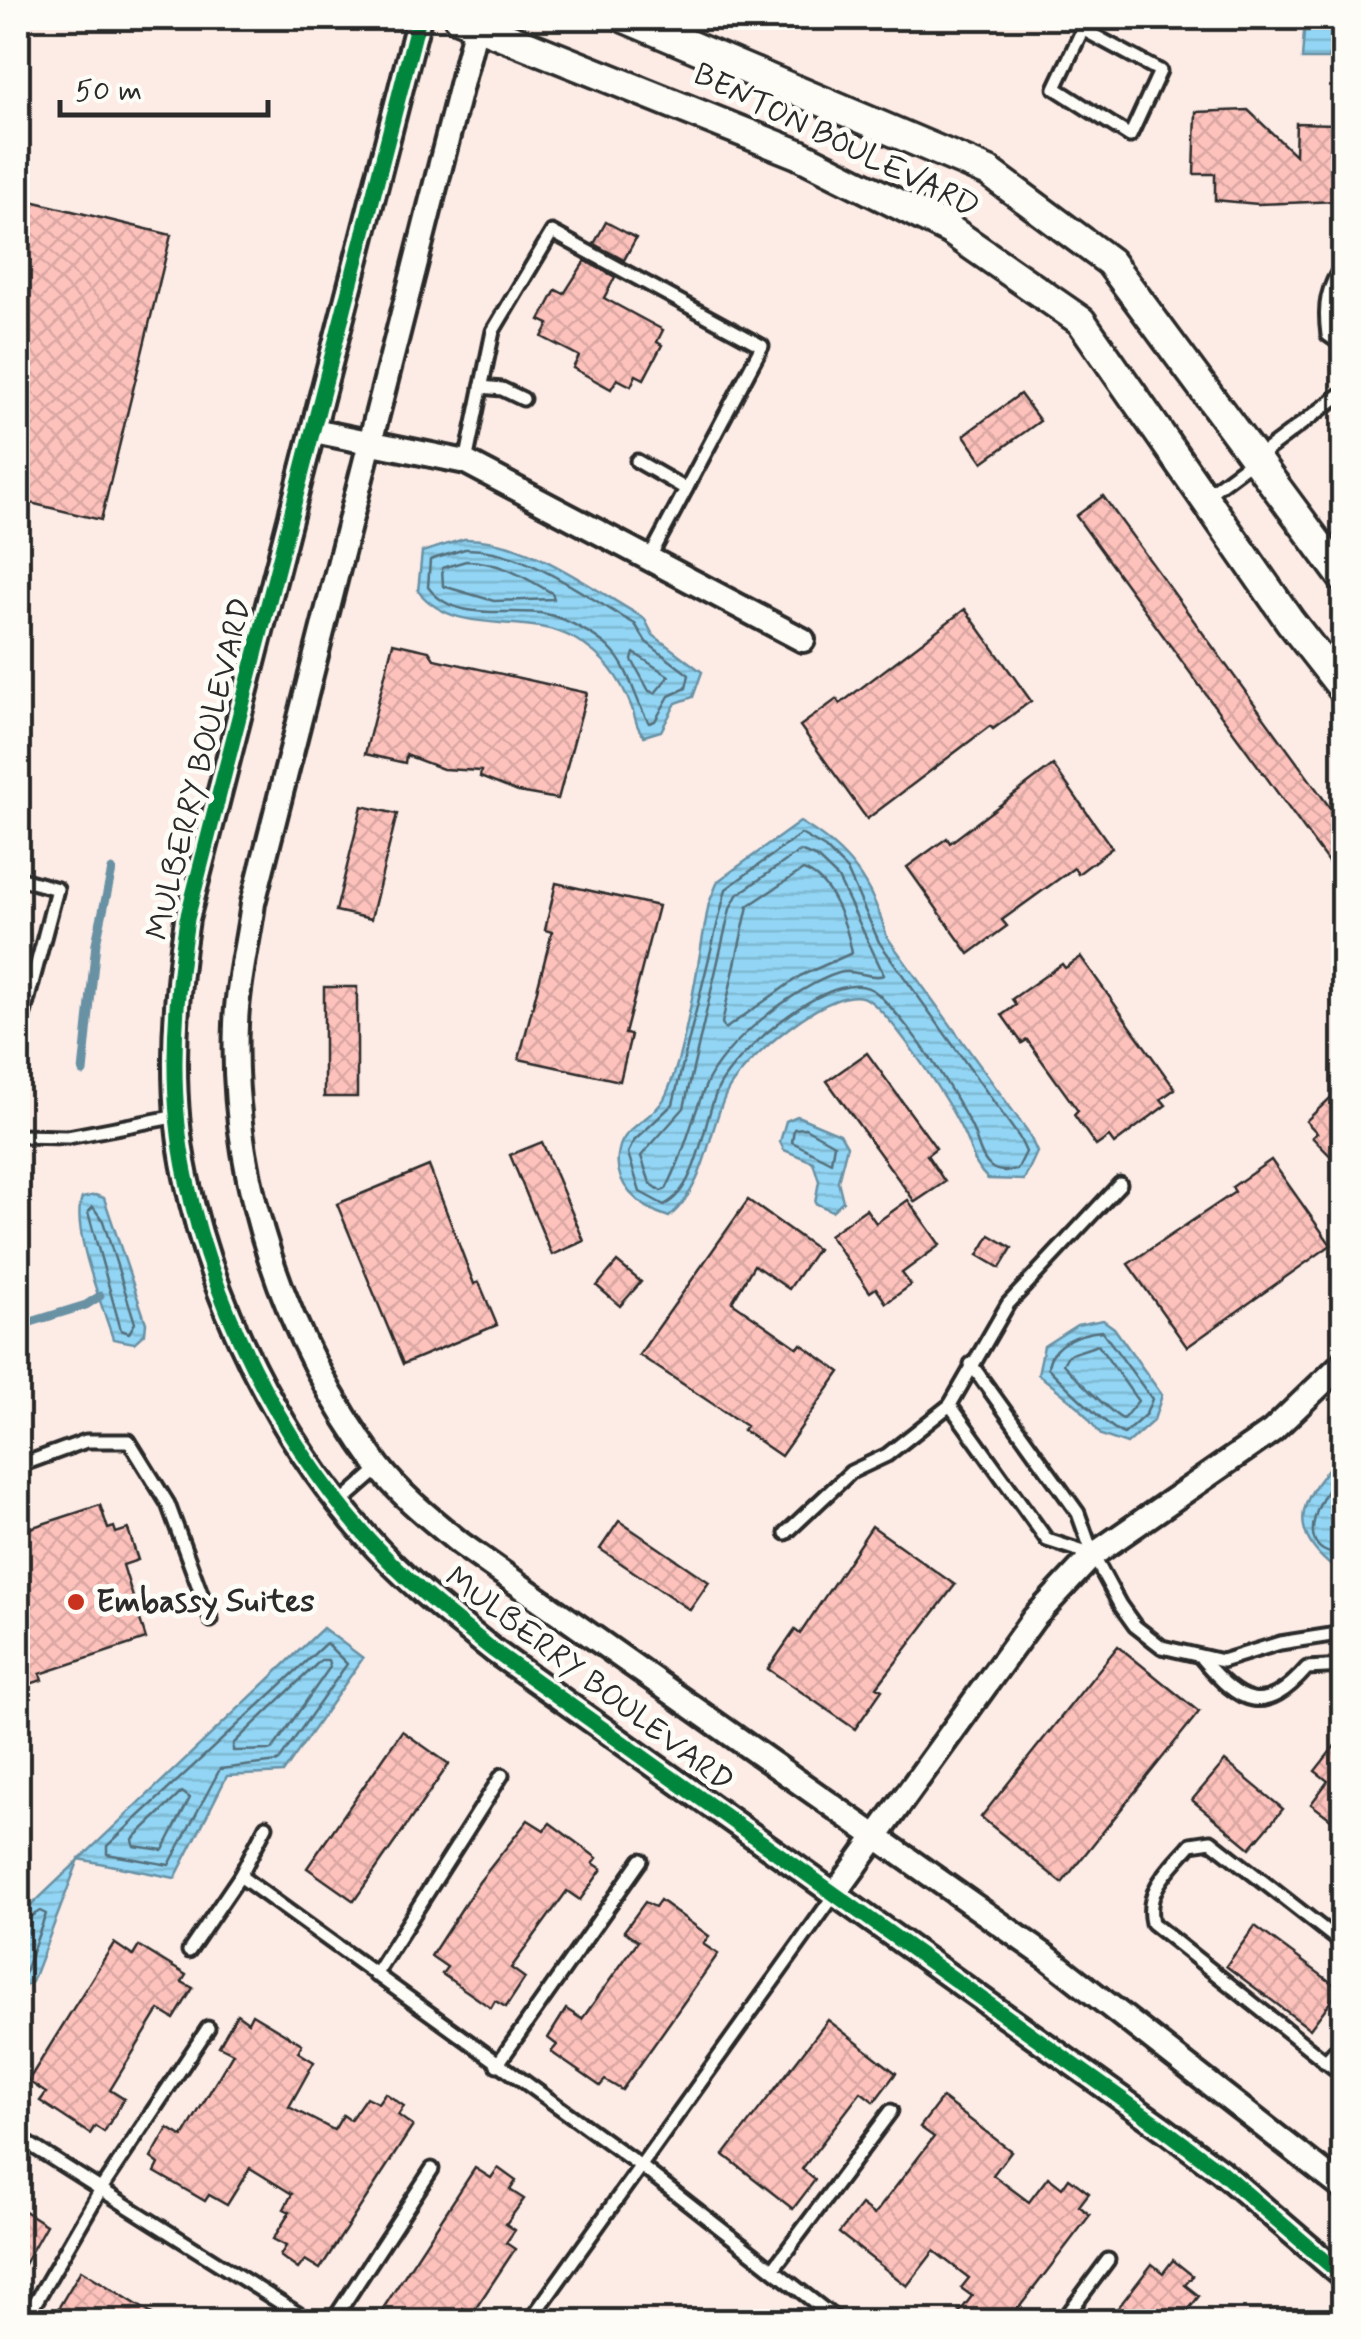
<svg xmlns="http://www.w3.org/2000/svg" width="1361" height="2339" font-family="Mynerve,sans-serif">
<defs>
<pattern id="water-rules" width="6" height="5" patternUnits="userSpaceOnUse" patternTransform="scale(2.5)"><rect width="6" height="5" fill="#92d5f4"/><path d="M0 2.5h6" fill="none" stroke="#7eb7d1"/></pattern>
<pattern id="building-cross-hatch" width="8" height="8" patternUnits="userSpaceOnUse" patternTransform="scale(2.5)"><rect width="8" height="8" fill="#fec2bc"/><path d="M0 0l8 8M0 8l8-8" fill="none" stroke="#daa7a2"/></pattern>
</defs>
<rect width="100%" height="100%" fill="#fdebe5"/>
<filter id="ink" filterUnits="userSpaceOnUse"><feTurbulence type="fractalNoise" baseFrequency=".01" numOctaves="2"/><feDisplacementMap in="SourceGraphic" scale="20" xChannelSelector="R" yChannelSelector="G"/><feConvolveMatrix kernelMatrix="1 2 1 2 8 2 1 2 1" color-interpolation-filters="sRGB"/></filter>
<g filter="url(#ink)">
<!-- water -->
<g fill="url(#water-rules)" stroke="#6991a4" stroke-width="2.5">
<path d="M1305,18H1342L1328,59H1302Z"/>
<path d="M464,539C528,538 589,587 644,618L653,635L702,672L693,697L676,703L661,731L644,736C636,728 636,719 632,708C620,677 604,656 575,639C526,610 458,640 418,591L422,552Z"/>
<path d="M800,822C848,850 872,883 887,937L1028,1132L1037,1152L1024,1180L988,1179C973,1165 972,1150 963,1132C948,1100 897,1022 870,1001C838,975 740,1063 726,1094C707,1136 706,1186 669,1217C640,1208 611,1184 619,1150C624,1126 653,1119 664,1099C686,1057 699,953 709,903L718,881Z"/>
<path d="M797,1116L840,1134L847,1146L838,1181L843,1201L832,1211L815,1203L819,1181L813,1162L784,1150L780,1142L786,1121Z"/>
<path d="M95,1195L104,1198L146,1323L145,1333L134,1343L113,1339C103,1307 70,1227 82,1198Z"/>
<path d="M1103,1320L1114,1328L1162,1395L1154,1420L1127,1444L1101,1435L1079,1407L1038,1374L1044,1346L1077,1325Z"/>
<path d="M1343,1450V1564H1329C1280,1522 1310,1491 1343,1450Z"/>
<path d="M323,1628L363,1658L283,1773L227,1776L175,1878L79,1859L32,1982L18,1990V1918Z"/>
</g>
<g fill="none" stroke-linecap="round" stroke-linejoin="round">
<!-- shore -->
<g stroke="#546f7b" stroke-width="2.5">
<path d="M465,549C525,548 584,596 635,624L646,642L689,675L686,688L669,696L655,721L649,723C636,703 631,673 614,653C602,638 566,618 546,614C508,607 455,624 428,587L430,560Z"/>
<path d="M466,561C499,561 524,577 552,593L554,599L494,601L443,586L442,568Z"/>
<path d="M634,653L669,676L655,693L649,691L632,660Z"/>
<path d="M801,834L825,848L847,870L879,942L1019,1137L1026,1152L1017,1170C1008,1171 996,1173 989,1165C979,1156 977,1136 970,1124C946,1079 914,1030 878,994C840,957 732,1055 717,1091C703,1123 698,1189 664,1205L640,1192L628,1153L634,1141L673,1104L726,889Z"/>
<path d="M800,851L817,858L838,878L884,975C870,980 854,968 839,973C796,986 721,1045 705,1087C691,1121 684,1156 666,1189L661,1191L650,1183L641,1156L684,1108L730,909L737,895Z"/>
<path d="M803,870C832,879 847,926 852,953L800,976L725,1029L722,1023L748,906Z"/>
<path d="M805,1128L834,1144L831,1162L792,1142L794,1129Z"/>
<path d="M93,1207L103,1221L135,1323L129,1333L121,1330L88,1212Z"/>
<path d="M1102,1331L1152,1399L1146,1414L1124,1434C1109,1429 1062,1382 1048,1368C1050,1343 1080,1333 1102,1331Z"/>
<path d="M1098,1345L1138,1401L1123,1419C1115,1417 1072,1374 1063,1364L1068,1355Z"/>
<path d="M1344,1466C1326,1488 1284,1553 1344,1555"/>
<path d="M326,1643L347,1664L278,1762L220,1769L169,1865L107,1854V1846Z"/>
<path d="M321,1660H328L330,1667L272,1750L233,1751V1744Z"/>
<path d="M182,1792L190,1798L163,1850L134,1846L133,1839Z"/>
<path d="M18,1924L40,1911L46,1914L24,1974L18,1979"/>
</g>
<!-- stream -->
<g stroke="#6991a4" stroke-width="9">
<path d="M83,1072L96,943L112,870"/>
<path d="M18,1326L86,1305L100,1296"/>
</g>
</g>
<!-- building -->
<g fill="url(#building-cross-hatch)" stroke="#2b2b2b" stroke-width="2.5">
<path d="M1248,110L1295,155L1296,123L1336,124L1335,148H1344L1339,201L1258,204L1215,200V174H1194L1196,112Z"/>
<path d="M27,200L171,235L101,520L18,500V239Z"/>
<path d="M606,222L636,238L624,260L594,244Z"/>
<path d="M585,261L615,277L604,298L663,330L657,342L662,345L644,379L636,375L631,386L617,379L611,389L573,368L579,356L542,337L549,324L540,320L556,290L564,294Z"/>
<path d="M1020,394L1040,421L983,462L964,435Z"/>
<path d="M1103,496L1344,827V884L1076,516Z"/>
<path d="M965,609L1031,701L993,729L990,726L867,819L800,726L837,699L840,704Z"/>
<path d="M393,643L429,651L434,659L587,693L558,799L518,792L480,777L481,771L443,769L406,755L405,763L365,754Z"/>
<path d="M1053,765L1112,848L1078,874L1074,868L1002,920L1007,926L969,954L907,867L947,838L950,843Z"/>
<path d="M362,806L397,814L371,919L336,911Z"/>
<path d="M556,883L658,906L625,1034L631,1035L620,1081L519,1059L552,932L545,930Z"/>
<path d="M1081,957L1175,1089L1161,1099L1166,1105L1114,1144L1109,1137L1096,1146L1074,1115L1078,1111L1027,1040L1022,1043L1002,1015L1016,1005L1012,999L1062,964L1065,968Z"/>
<rect x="324" y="987" width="33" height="110"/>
<path d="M867,1053L936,1148L927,1155L945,1182L915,1202L827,1081Z"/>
<path d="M1344,1085V1170L1312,1137L1317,1133L1306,1121Z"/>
<path d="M542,1142L584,1241L552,1255L510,1155Z"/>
<path d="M1271,1160L1331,1245L1187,1347L1128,1264L1235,1192L1232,1187Z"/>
<path d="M429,1166L474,1284L479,1282L497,1325L403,1364L337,1204Z"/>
<path d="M748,1200L817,1249L789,1289L754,1265L732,1302L798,1348L801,1344L840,1372L781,1456L743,1430L746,1426L639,1355Z"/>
<path d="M908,1200L940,1245L902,1273L911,1285L886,1303L876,1288L870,1292L829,1235L866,1209L876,1223Z"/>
<path d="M990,1235L1012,1248L1000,1268L978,1255Z"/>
<path d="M617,1262L641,1282L620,1306L597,1286Z"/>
<path d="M100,1505L108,1529L114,1527L116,1533L128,1529L138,1560L123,1565L146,1639L40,1674L42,1680L18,1688V1532Z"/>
<path d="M619,1521L709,1582L690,1610L600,1549Z"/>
<path d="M872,1526L955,1585L877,1687L882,1690L855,1729L768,1669L795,1630L800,1634Z"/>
<path d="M1118,1646L1199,1712L1062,1883L981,1817Z"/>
<path d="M402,1731L449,1764L354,1901L307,1868Z"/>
<path d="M1344,1734V1829L1311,1804L1328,1781L1315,1771Z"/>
<path d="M1225,1761L1283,1809L1250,1848L1192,1800Z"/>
<path d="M528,1820L544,1830L550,1823L597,1858L593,1863L602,1869L580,1900L567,1891L511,1968L525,1978L506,2007L495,2001L491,2008L442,1974L447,1967L431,1956L479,1882Z"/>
<path d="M660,1900L709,1936L703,1944L718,1954L622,2090L605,2080L600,2086L551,2052L557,2045L548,2038L566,2009L582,2019L638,1941L624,1931L645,1902L655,1907Z"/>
<path d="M1255,1926L1340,1989L1310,2029L1226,1966Z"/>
<path d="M114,1943L133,1956L139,1946L186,1975L182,1982L193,1988L174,2019L159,2010L110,2090L124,2099L104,2132L95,2126L90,2134L40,2101L46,2093L28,2081Z"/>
<path d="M237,2014L248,2022L252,2014L302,2044L298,2052L314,2062L289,2107L334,2130L343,2115L350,2120L366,2097L378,2103L385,2093L404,2106L398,2115L413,2126L320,2269L305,2260L298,2269L280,2256L286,2246L273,2239L290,2212L284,2209L292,2194L250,2168L227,2205L209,2195L205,2201L155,2172L159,2164L151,2158L168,2128L183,2137L233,2053L219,2046Z"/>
<path d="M828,2020L896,2073L874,2102L861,2092L802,2169L815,2180L793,2209L724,2155Z"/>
<path d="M942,2098L1011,2151L993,2175L1029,2202L1048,2177L1062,2188L1069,2178L1089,2193L1079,2206L1090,2215L1008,2322H952L972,2296L961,2288L969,2278L934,2251L907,2286L839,2233L861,2205L874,2215L934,2137L920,2127Z"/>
<path d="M475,2168L491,2178L498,2168L516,2181L510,2190L524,2199L506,2224L515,2230L506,2243L515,2249L472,2314L463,2308L455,2322H399L382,2310Z"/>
<path d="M18,2207L46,2225L18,2275Z"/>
<path d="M1173,2260L1193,2276L1185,2285L1199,2296L1179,2322H1107L1152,2264L1163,2273Z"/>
<path d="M81,2270L165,2322H50Z"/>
</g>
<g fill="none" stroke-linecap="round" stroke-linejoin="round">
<!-- service casing -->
<g stroke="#2b2b2b" stroke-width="19">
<g id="service">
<path d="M1082,29L1160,71L1130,136L1055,88L1088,18"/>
<path d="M1344,263C1327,288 1324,305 1328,335L1344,346"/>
<path d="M481,387L502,389L523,399"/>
<path d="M637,461L686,489"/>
<path d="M466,462L493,331L552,232L762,346L650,557"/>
<path d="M1204,497L1344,392"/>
<path d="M18,878L57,889L18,1036"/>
<path d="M18,1136L68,1137L178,1116"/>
<path d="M971,1364L1078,1513L1093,1555L1120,1605L1135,1626L1162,1647L1222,1661L1280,1643L1344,1633"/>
<path d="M950,1405L1047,1540L1093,1555"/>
<path d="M18,1466L86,1441H129L168,1504L211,1620"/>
<path d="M340,1503L380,1468"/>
<path d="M786,1533L851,1472L887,1455L950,1405L1008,1304L1120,1184"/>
<path d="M1202,1659C1241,1705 1264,1717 1307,1668L1344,1666"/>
<path d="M240,1876L642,2167L840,2322"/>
<path d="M1344,1945L1211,1841L1191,1844C1171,1868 1144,1889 1152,1923L1344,2076"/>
<path d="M189,1951L240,1876L266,1826"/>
<path d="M375,1975L502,1775"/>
<path d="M1325,2062L1344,2041"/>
<path d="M497,2065L641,1860"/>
<path d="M18,2137L311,2322"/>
<path d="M773,2269L891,2111"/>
<path d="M24,2322L101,2189L208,2028"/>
<path d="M332,2322L432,2169"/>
<path d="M529,2322L835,1894"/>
<path d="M1062,2322L1108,2260"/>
</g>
</g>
<!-- minor casing -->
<g stroke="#2b2b2b" stroke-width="30">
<g id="minor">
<path d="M419,18L187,919C174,1003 168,1093 186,1177C213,1306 278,1435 364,1534C402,1578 449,1615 494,1651L1164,2129L1220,2171L1344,2277"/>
<path d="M478,18L253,903C248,943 237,984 236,1024C230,1182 285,1339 378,1466C401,1496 432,1520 461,1544L1047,1957L1344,2189"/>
<path d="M314,431L466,462L803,640"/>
<path d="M835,1894L1034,1618L1093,1555L1272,1431L1344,1362"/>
</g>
</g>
<!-- tertiary casing -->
<g stroke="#2b2b2b" stroke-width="35">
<g id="tertiary">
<path d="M459,18L798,154L950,230L1081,321L1290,621L1344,690"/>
<path d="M625,18L989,172L1110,262L1344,579"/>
</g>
</g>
<!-- service -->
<use href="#service" stroke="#fdfcf7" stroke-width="11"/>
<!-- minor -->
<use href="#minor" stroke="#fdfcf7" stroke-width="22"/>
<!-- tertiary -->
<use href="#tertiary" stroke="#fdfcf7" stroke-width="28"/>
<!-- cycleway casing -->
<g stroke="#fdfcf7" stroke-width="21">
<path id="cycleway" d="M419,18L187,919C174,1003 168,1093 186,1177C213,1306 278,1435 364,1534C402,1578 449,1615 494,1651L1164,2129L1220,2171L1344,2277"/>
</g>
<!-- cycleway -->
<use href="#cycleway" stroke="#00873e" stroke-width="15"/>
</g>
</g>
<!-- markers -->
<circle fill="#c8321e" stroke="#fdfcf7" stroke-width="4" cx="76" cy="1602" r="10"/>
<g text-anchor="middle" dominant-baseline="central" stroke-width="10" stroke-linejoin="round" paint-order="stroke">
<!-- street labels -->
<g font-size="32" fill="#2b2b2b" stroke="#fdfcf7">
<text transform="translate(836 141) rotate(26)">BENTON BOULEVARD</text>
<text transform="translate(200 769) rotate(-76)">MULBERRY BOULEVARD</text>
<text transform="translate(589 1680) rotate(37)">MULBERRY BOULEVARD</text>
</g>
<!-- poi labels -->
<g font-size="32" font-weight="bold" fill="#2b2b2b" stroke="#fdfcf7" text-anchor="start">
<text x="96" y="1602">Embassy Suites</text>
</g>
</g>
<!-- margin -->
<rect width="1361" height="2339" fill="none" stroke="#fdfcf7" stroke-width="60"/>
<rect x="30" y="30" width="1301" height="2279" fill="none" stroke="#2b2b2b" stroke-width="4" filter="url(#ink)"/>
<!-- scale -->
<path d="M60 100v15h208v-15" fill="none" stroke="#2b2b2b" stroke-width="5"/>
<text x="75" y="100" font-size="30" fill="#2b2b2b" stroke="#fdfcf7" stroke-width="8" paint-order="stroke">50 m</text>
</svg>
